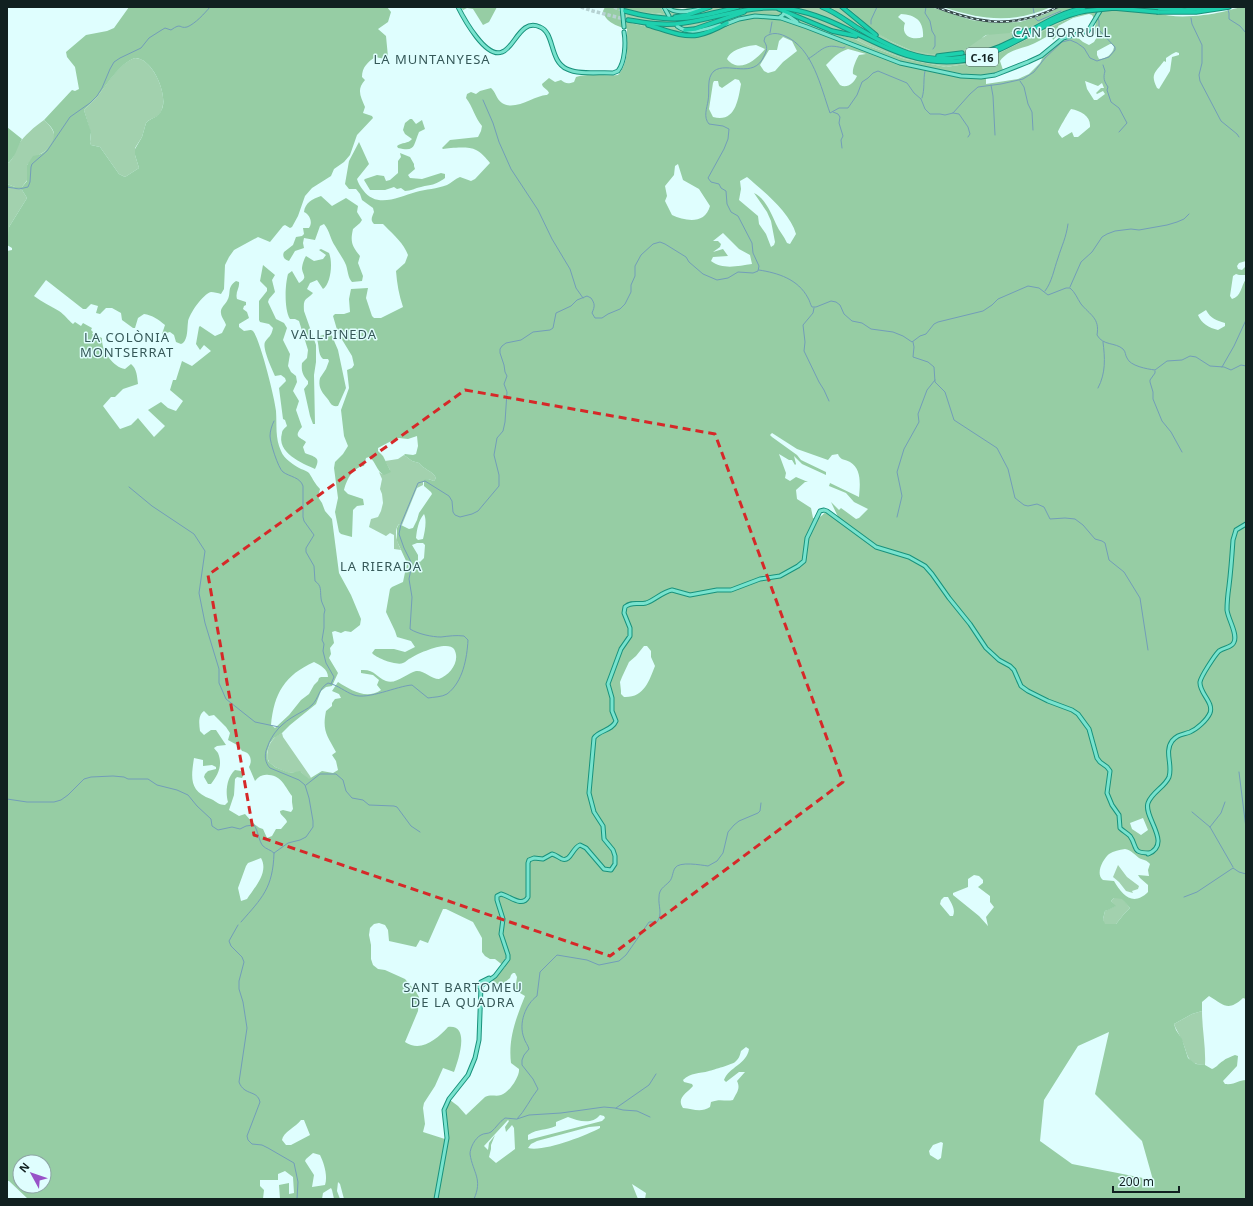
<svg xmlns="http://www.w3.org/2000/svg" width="1253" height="1206" font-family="'Noto Sans',sans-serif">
<rect width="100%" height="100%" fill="#dffefe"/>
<!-- green -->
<g fill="#a2d1ae">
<path d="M661,7H672L682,9L694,7H847L874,30L892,42L910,50L984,37C991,30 1005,35 1014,32C1039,23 1060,7 1087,7L1089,12L1063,21L1003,51L983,60L972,63L946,67L905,59L869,46L855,39L825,31L781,13L706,32L704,35L693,38L627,22L626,10L646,11L661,14L664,11Z"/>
<path d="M135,58C153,58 168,95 162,109C159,119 151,117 146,123L142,137L135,148V155L139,168L125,177L119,174L100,147L91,145L90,142L91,134L84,110C87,106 92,103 95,99C107,86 117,64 135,58Z"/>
<path d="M44,120C61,135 56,146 37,156C33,157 30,162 27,165L28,179L22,187H15L7,184V164C14,160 14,152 18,145C25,135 34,127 44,120Z"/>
<path d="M7,187L22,190L27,198L9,227V236L7,241Z"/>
<path d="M404,455L412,461L419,463C423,469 433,471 436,478L434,481L428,479L423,482V485L417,488L402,525L399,524C393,531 397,542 401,550L394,549V535L390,533L386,536L369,527L371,519L378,517L381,511L383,503L382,494L380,489L382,479L379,472L382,474L390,470L385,461L398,459Z"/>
<path d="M282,733L283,737L310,776L311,778L309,780L301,772L289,773L275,767L269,762C264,751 271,737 282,733Z"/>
<path d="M1118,865L1127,877L1139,886L1138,889L1132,891L1133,893L1126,891L1119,882L1113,877Z"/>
<path d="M1114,898H1122L1130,908L1124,914L1116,924H1104L1103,919L1105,911L1115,906L1111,901Z"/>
<path d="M1202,1011C1202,1029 1206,1047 1205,1065C1184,1064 1189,1053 1181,1039C1179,1033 1176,1030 1174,1024L1192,1014Z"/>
</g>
<!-- forest -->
<g fill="#96cda4" fill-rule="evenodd">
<path d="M129,7H387L391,12L388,22L378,29L386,36L388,57L385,59L375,57C368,62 362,67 362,77L365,80C356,90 361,97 365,107L363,113L372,116L373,118L357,135L350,155L344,162L334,169L331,176L312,188L305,196L298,216L292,227L290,228L285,225L283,226L270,242L258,237L234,250L229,257L225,265L224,289L221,294C218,293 214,292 211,292C203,294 189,314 188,322C187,329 188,338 183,343L181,344L176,342L174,335L170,332L162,334L165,325C159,320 152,315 144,314L138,318L135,328H133L122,320L121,313L112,308H106L100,314L96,313L98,306L91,304L86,309H83L46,280L34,296C42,302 51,306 59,311C65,315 68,320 73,324L75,322L81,326L83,323L92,328L91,330L93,332L92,334L102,338C101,350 113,367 125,369L131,364C137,369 137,376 138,384L123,389L115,397H111L103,406L120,429L131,425L138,418L154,437L165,426L148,410L161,402L168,408L176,411L183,401L170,390L173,380H176L182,361L192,366L211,351L204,345L200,350L196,344L199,327L200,326L215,336L222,333L226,325C225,321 221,317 221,313C220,308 225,305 227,301C232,293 226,288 236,281L239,282C240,288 235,292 237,299L246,302V305L244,306L243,309L247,312L249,318L239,324V327L244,331C247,331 251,329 253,331C260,339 275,399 276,411C277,425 275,438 281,451C284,459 294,465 301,469C304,470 307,471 309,473C313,479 315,484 320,489L318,497L322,503L325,511L332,519L339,573L351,595L361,619L360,625L351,632L345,631L341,633L335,631L332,632L334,643L330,648L331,654L329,658L338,673L332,686L326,687L321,691L316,704L290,725L282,733L274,738L270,743L267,752L268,761L275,767L290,773L300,771L309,779L322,771L333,773L338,770L336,761L332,755L336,752C327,735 322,731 326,711L332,706V703L335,699L341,698L339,694L332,691L338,682C351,690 366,700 381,690L377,685L379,680L373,675L361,673V670C375,669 376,677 386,681C396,685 407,673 416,671C424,670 431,679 439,679C450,675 461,661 454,649C448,640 418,653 411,658C408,659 406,662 403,663C397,666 376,658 372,653L375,649H394L405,652L415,647L411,641L397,637L395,631L386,612L390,589L392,587L403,582L407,563L397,541V528L399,524L409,529L413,528L417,520L419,513L432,494L431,492L424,486V480L428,479L434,481L436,478C433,471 423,469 419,463L412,461L404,455L405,454L413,455L416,454L418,446L417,436L408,439L399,438L395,439L378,448V451L383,456L391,472L384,475C376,471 376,461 369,457L366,458L364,466C353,467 347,479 344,490L348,494L363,499L364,505L357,506L353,510L352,537L341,534L339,532L335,512L338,498L334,468L335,462L343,454L348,446L344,436L341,410L349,388L347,370L352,368L354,365L352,356L338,333L333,316L335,314H344L350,312L349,299L351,289L368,288L366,298L372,316L374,318H381L403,307C399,295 397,284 396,271L405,263L408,255C404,244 394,235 385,226L383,224H374C370,220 372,217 374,212L373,208L362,200L360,194L356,189H349L345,184L349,161L359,142L369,164L357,179C358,183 360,186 363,190C377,209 398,197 416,192C426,189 437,189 447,185C451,183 455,179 460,177L471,181L475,179L490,163C486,158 481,152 476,150C469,146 450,148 443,149L442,148L450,140L478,137L481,131L482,126C475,118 473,107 466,98L467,94L471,92L476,94L480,91L491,88C496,92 496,99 502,103C515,112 537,94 547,95L549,93C548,89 542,88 542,84L549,78L555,82L561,80C566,84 568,84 574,82L576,77C590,73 604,76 618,75C629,64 627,44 627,29C617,26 605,22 603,11L605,7H661L664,13L663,14L626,10L627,22L693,38L704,35L707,27L744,13L762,11L781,13L825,31L855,39L869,46L905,59L946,67L972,63L983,60L1003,51L1063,21L1088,12L1087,7H1157L1156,10L1157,13C1174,19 1204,16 1222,12C1230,10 1238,7 1246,7V261L1239,263L1237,266L1238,269L1242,270L1246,266V275H1239L1236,274L1233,276L1230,296L1232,299C1241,297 1241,286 1246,279V999L1243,998C1228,1012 1224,1005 1209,996L1202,1002V1011L1192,1014L1174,1024L1176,1030L1182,1039L1188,1058L1196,1064L1205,1065L1212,1069C1217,1067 1218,1064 1223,1061C1226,1058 1231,1057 1235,1055L1238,1056L1237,1066L1223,1081L1225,1084C1236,1085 1238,1080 1246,1080V1199H645L646,1193L632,1184L638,1199H344L340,1184L338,1182L337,1191L340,1199H334L332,1190L331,1188L323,1193L322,1199H280L279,1185L289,1183V1194L294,1193L293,1177L285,1171L278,1174V1180H260V1186L264,1190L263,1199H28L9,1181H7V251L12,250V248L7,245L9,227L27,198L22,190L7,187V184L15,187H22L27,181V165L33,156C40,155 44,153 49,147C58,134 54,129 44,120L72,90L75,91L79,89L75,67L67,57L66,52L86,35L107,31L114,28ZM1089,14L1092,15L1096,22L1094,31L1097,37L1094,42L1089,45L1083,42L1077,37L1061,41L1043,57L1040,63L1029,74L1018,79L986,84V76L1003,70L1000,61C1006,52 1017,49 1028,46C1036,43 1044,38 1051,34L1053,40L1060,33L1058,26L1073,18ZM783,37L792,41L797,51L783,62L775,71L768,73L764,71L760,65L769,50H777L779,41ZM1110,44H1112L1114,47C1113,54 1106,59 1099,59L1097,55V51ZM756,45L765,49C756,60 739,74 727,59C731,49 746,46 756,45ZM848,49L866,54L859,55C856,60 852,69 853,74L857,76C854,83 847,89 840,85L826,65C834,57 837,53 848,49ZM1176,52L1179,53V55L1172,57L1170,71L1159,89L1157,88C1150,74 1155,73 1164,61L1166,62V58L1172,54ZM135,58C153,58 168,95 162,109C158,119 151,117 146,123L142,137L135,149V155L139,168L125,177L119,174L100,147L91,145L90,142L91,132L84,110C87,106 92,103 95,99C107,86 118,64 135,58ZM735,79L739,80L741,84C738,101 735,123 713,117L709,109L713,83L714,81H718L719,86L722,88ZM1085,81L1098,86L1102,83L1104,88H1101L1096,93L1097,94L1103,91L1105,94L1097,100H1094L1087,89ZM1071,109C1081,111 1091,116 1090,127L1078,137H1074L1072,132L1062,138C1061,136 1059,135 1058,132C1058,130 1070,110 1071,109ZM678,164L683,180L699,189L710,206C705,225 685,221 672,215L665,201L667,196L665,186L674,175L675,166ZM747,177C763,191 790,212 796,234L790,244L787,243C784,236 779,231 776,224C771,213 765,198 754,193L767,212L771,221L775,242L774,245L771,247L766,234L759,224L758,216L739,200L741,189L740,181ZM723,233L739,249L750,255L752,264C738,266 723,270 711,261L713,257L728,256L723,249L713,252L720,247L721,244L718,241H713ZM1206,310C1211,319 1216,320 1225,323V326L1218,330C1209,328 1201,323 1198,315ZM772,433L797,449L828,460L832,455L838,454C840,460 844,459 850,462C862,469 860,485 859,497L830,483L829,486L846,493L854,502L868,509L859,518L856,519L841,508L839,510L831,502L839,519L826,512C822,515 818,520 813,518L811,508L797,499L796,490L805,482H808L796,477L790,481L785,478L786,473L779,454L789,460H792L795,465L796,464L794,456L802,464L826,475V472L801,460L797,455L772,437L770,435ZM424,514C427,520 425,531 423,539L418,540L416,538C417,530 418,521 424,514ZM417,543H423L425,545L424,558L420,562L418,561V555L412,545ZM644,646H647L651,651V657L655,666C649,681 644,698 624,697L621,694V691L620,682L622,677L629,662L636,656ZM314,662C320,665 328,669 328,677H321L319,678L318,681L314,685L309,694L301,700L289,715L275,728L271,725C274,693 285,675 314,662ZM204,711L209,716L214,715L226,727L230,733L228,740L239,746L242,751C250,752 253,760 249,767L255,781C259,776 263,774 269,775C282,776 285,787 292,796V802L293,809L291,812L283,810L280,811C280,816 286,817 287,822L281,829H276L272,836L267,838L263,829C261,828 259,828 257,826C252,823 249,818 245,814L239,816L229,810L234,795L235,779L237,777L242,778C244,776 243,772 241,771L235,770C227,777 225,792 228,802L225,805C219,805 217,802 211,799C189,791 191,778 194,758L203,760V766L212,765L216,767V769L208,771L205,774L204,777L208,784H211C218,775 223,765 218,753C217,751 215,750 214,748L217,746L226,745L216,730H211L204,735L200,731C199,724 198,715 204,711ZM1143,818L1148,830L1141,835L1132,829L1130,823ZM1125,849C1131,850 1134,854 1139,858C1143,860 1147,860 1150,864L1148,870L1149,876L1138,875L1140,878L1148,885V892C1133,907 1122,895 1114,881L1103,880C1095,874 1103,859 1109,854C1114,851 1119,850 1125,849ZM261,858C269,872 255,887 247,899L241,901L238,888L246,866L248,863ZM974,875L979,876L983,880V883L978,887L990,896V902L994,907L986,917L988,926L979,916L953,895V893L968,887V879ZM944,897H948C951,903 956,909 953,916H950L940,904L941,900ZM1114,898L1122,899L1130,908L1124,914L1116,924H1105L1103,919L1105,911L1108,910L1116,906L1111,901ZM443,909H446L473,922L482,938V952L485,956L490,959H495L505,967L492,980L500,986L510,978L511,975L513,973H515L517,977L515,990L525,996C516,1018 508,1039 511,1063L519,1069C520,1076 509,1093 501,1095C496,1097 491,1094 485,1097L466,1115L458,1106L450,1100L445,1111L448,1140L423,1132L425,1124L423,1108L424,1103L435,1086L443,1068L454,1072C458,1061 471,1024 448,1027C437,1039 421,1053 405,1042L418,1011L419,997L416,992L405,979L385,970L378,969L373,965L371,959V945L369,935L370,928L374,924L379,923L385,925L388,930L389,941L416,947L420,940L428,943ZM1109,1032L1095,1094L1142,1141L1153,1180L1072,1164L1040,1141L1044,1100L1078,1046ZM746,1047L749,1049C747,1064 729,1067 724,1080L726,1082L739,1072H745L737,1081C741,1089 736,1093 733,1100C725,1102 721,1098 711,1102L710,1107C701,1113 693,1109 683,1108C676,1098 687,1093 693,1086L692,1084L684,1082L683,1080C691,1072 699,1074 709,1071C713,1070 733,1064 735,1062C739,1059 740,1055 741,1051ZM600,1115L604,1116L605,1118L602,1121L528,1140V1135C539,1128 545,1131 556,1126V1122L568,1117C578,1121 592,1125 600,1115ZM301,1120H304L310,1135L291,1145H286L282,1140C283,1132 296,1127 301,1120ZM508,1120L509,1121L505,1127L506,1132L512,1125L514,1128L515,1149L496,1163L489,1157L491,1149V1145L495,1135L489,1143L488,1150L484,1146ZM600,1126V1128C585,1136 544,1152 528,1148L531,1144L537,1141L589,1127ZM941,1142L943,1143L941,1158L938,1160L930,1155L929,1151L933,1145ZM313,1153L320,1155C324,1163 328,1176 325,1185L312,1187L314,1175L305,1161L306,1159ZM20,1162H44V1186H20Z"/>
<path d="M461,7H497L489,22L483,25L473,9L467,8L463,10Z"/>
<path d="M847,7H931L971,20L996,23L1020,22L1046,14L1060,7H1076L1052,15L1029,27L1010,33L986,35L966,49L951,54H931L910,50L892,42L874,31ZM901,14C916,15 924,21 923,37C913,41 900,36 905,23L898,17Z"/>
<path d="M943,7H1051C1013,24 982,20 943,7Z"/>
<path d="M410,119H412L416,124L422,120L425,129L419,132C413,146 416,152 398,148L397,146C402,142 408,144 412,139L405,134L403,130L405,123Z"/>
<path d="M7,127L22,139C17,147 15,159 7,164Z"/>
<path d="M400,153L410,157L414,164V166L415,169L408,175L410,178L422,179L441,173L445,174V178C434,186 432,184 421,187C415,188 411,191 405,191L401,188L397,189L394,187L385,190H370L364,180L365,179L377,175L384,176L386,181L390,180L398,173V161L401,157Z"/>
<path d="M321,196L332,206L346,198L358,206L357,212L362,220L360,223L353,229C350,242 352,246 360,256L358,263L363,276L362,281L352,282C348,278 348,271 346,265C343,258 339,253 335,246C330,239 330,231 324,224L320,226L315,240L304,238L303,243L304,248L295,251L289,261C284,260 282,256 284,252L293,245L296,237L302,236L304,234L303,228H309C313,222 310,215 304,212C305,203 312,199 321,196Z"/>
<path d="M321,249L329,253C333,262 331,284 323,289L317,280L310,283L307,289L313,293C306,301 303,297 304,311L316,345V362L314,375L315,424H313L310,416L304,389L308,384V381C303,376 301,371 302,363L307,358L308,350L299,321L295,319H290C284,309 285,285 288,274L292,271L299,283C308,277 303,276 302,269C302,265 304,259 306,256L314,261L323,259L326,255L319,250Z"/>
<path d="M263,265L275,275L272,280L275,292L269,299L268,302L276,319L284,323L287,328L283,340L290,354L288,366L291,372L296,376L297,382L293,391L299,401L296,410L302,427C293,437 300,437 306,442L303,447L305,453C313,457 322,456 315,469C302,463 276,453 282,433C282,430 285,428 287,426L285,420L283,419L279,388L286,381L285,378L281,375L275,376C272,369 262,348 265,342C269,336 271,337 273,328L269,324L260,322L259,320V301L267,291V288L260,281Z"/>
<path d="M329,329L338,350L346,388L338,406C330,407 331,402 326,397C321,391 318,386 320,378L326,369L329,361L328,359H323C317,354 320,344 316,337L327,334Z"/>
</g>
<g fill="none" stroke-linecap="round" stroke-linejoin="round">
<!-- stream -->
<g stroke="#729db9" stroke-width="1">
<path d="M926,7L925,13L930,21L932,31L935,36V46L933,49"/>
<path d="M1033,7L1034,13"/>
<path d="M1228,10L1229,13V19L1240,26L1246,33"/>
<path d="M1035,18L1038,21L1061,11"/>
<path d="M1191,18L1192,24L1202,45V63L1199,75L1200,81L1221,121L1237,134L1239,137"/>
<path d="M871,24V20L877,7"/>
<path d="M770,33L772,22"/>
<path d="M808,59C824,49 824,43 843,48L845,47"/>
<path d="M1103,65L1105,71C1103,78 1104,81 1108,87L1107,90L1111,102L1119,108L1127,123L1119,132"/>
<path d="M1020,81L1024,87L1028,104L1032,112L1033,130"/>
<path d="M991,85L993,96L995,135"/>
<path d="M922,98C925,89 923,80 925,71"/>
<path d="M483,100L493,123L499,142L511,169L538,210L552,239L570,269L576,288L583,298"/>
<path d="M833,112L838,114L840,117L839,123L843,136L841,140L842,148"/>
<path d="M953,113L959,114L968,127L970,134L968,137"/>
<path d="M7,187L19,189L28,187L30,182L31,167L32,164L47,151L70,117L90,103L97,96L102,88L110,69L114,62L120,58L141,48L149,38L160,31L165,28L171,30C182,22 179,29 187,27C195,24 205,13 210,7"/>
<path d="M759,270C778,273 798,279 808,298C810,301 810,304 812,307H816L831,301L836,302L840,305L844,314L852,321L862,323L871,329L893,332L903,336L912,342L920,336L926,334L934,324L938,322L983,311L992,305L998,299L1028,286L1039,288L1048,295L1066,288H1070C1075,292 1077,298 1081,304C1090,315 1100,318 1097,335C1103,346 1115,342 1123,349C1126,352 1125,355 1127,358C1130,366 1147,369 1155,370L1167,361L1182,360L1190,356L1196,357L1210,366L1224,367L1231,370L1241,365L1246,366"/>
<path d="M1070,287L1081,262L1092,252L1102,237L1107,234L1115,231L1131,229L1139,230L1167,225L1177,222L1184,219L1189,214"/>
<path d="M1045,291C1052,282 1054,269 1058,258C1062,245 1066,238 1068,224"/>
<path d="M814,308L813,313L803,325L805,342L804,351L819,382L824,390L829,401"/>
<path d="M913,342L914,347L913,357L928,362L934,367L935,382L945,392L954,420L997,448L1008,469L1015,498L1024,505L1028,506L1037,504L1044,507L1050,519L1065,518L1075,519L1083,525L1095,539L1102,541L1105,543L1109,560L1124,572L1140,598L1148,650"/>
<path d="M1222,367L1234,346L1246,320"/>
<path d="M1155,371V373L1150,380V382L1153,392V399L1162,421L1171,432L1182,452"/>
<path d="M1098,388C1106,373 1105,358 1103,342"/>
<path d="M274,421C272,425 270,431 270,436C270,442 278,468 283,472C290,477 300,477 303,486V517L304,521L314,535L306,548V552L314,566L315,581C322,586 320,590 321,598C321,602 324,606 325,610L324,614V628L322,640L324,644L323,651L326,663L334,677L331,684"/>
<path d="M129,487L152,506L194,534L205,551L199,593L205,623L219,669V683L226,699L255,722L279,727"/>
<path d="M897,517L902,496L897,472L904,449L919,422L918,414L927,390L935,380"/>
<path d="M1239,772L1246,828"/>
<path d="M306,785L320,774H336L343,780L346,791L352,798L363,800L369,805L394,806L397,807L411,826L420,832"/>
<path d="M7,799L27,802H54L61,800L68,795L84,779L91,777L113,776L124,777L128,779H148L157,785L177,790L188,795L197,806L211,819L212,826L218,830L232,827L240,829L246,826L254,825C258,830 259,842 263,846C266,849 271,850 274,853"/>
<path d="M1192,812L1210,827L1233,867"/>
<path d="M1210,827L1221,813L1225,802"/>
<path d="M1184,897L1197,892L1233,868L1239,872L1246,874"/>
<path d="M241,922C262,898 273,888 274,853L288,843L300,840L306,837L313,827V821L309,798L305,785L299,780L270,768C265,763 264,755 267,748C272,733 282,723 296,715C301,712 308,709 312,705C319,698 319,688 328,683C338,685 345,692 354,695C368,700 397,686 412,685L428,698C434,697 442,697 447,694C463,682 467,658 468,640L464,636C456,635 449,636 441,637C432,637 418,634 410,629L412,597L409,579L412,564L404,548L399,534L401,524L418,483L425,481L449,496L452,501L453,512L455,515L460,517L472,514L478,511L499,486V475L494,455L497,438L503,431L505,422L507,392L504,384L507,376L505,372L504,365L500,353V349L502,346L506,343L521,340L533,332L550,330L553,328L556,313L571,306L577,300L587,296L591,298C595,304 595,306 592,313L595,318H602L608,314L620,309L625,304L631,292V285L635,276V266L641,255L653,244L660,242L665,244L686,257L689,262L703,274L717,280L728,278L738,272L753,273L758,271L759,266L753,253L752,243L738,216L731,212L727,204L726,191L721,188L719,184L711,182L708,178L724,149L728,139L729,129L723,126L709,124C703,117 707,108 708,101C710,91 706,78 714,71C727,61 754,80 764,56C767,50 768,47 764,41L765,37C772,32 778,33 785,36C813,48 821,88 830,113L839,108H848L857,95L862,82L868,78L873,73L878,71L907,83L914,93L921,99L925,109L930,114H940L945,115L953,113L970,94L978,87L1001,84L1023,79L1034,72L1045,58L1062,42L1070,40L1077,43L1084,48L1090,58L1097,61L1109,57L1115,50V47L1099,30V21L1095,12"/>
<path d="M238,925L229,941L231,946L242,957L244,962L239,981V989L243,1002L247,1028L239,1082C240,1085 242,1088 245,1090C251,1094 258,1093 260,1102L247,1136L248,1140L252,1144L262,1145L268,1148L294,1163L298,1182L297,1199"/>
<path d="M616,1108L649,1085L656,1074"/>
<path d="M517,1119C525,1111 530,1099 538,1089L533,1079L522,1065V1060L524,1055L529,1049C528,1045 525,1042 524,1038C518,1023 526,1004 537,996L540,972L557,955L587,960L599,965L619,961L626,955L649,922H657C663,914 658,906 659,897C659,889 664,887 669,882C673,878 672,873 675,868C679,861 701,865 708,866L717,861L723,853L728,832L734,825L739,821L758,813L760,811L761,803"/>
<path d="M517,1119L529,1115L561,1113L604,1107L615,1108L623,1110L637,1111L650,1117"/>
<path d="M474,1199C483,1179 473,1173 470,1154C470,1148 475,1138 481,1135C484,1133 488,1134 491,1132C496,1128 499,1122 505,1118L516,1119"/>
</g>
<!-- highway-tunnel -->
<g stroke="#b6d2d2" stroke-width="3.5" stroke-dasharray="3.5 2" stroke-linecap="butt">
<path d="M581,7L593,11L628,20"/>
<path d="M614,7L624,11"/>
</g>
<!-- major casing -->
<g stroke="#19927c" stroke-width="5">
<g id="major">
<path d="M458,7C464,19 486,59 502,52C515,48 520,18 540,27C555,33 549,61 567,69C578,75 600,72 613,73L618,71C625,62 626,43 624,32"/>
<path d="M622,7L624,27"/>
<path d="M664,7L669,16"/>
<path d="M667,7C676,15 689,11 701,9"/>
<path d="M780,17L783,15L784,13L797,22"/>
<path d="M726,24L739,19L755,16L781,18L807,27L900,63L961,76L981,77L995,75L1028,62L1041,56L1063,38L1088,31L1100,11"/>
<path d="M677,26C690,36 706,29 720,25"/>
<path d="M1148,854C1173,844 1143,817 1148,803C1152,792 1165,787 1169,777C1173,765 1164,752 1172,741C1178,734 1182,735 1190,732C1197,729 1207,720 1210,713C1214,702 1199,693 1200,682C1201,676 1215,655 1219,651C1224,647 1232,648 1234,642C1238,634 1228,619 1227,610C1227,602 1228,593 1229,586C1231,570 1232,555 1233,540L1236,530L1246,524"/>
<path d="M479,987L481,982L489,978"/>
<path d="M436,1199L447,1138L444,1110L449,1099L468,1075L475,1058L479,1040L481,986L495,976L508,959V955L501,934L503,919L497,900V896L501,894C510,896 522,908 528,897V863L529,860L534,858L543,859L552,854C556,855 558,857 562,859C571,862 572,848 580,845L586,848L604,869L611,870L615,864V856L613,850L604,839L603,826L594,812L589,793L594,738C599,730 612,731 616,721L612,711V698L608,684L621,649L630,636V628L624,613L625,607C632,601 638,605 646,603C655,600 662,592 672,590L690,595L717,590H731L760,579L780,576L798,566L804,561L807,538L820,511L824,510L827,511L876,547L909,557L925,566L932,574L949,598L970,624L986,648L999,660L1010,666L1014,670L1021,686L1028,691L1048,701L1072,710L1078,714L1089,729L1097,758L1100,762L1107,767L1110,771L1107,793L1112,805L1119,815L1120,828C1123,831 1127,833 1130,836C1138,847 1131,853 1149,853"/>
</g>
</g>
<!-- highway casing -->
<g stroke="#19927c" stroke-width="5.5">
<g id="highway">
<path d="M822,7C835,12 844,19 856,27C869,35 893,48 908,53C943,65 981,57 1014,40C1038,27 1061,11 1089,7"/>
<path d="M842,7L876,35"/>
<path d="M1142,7L1185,10L1211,7"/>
<path d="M779,9L832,31L856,36"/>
<path d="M625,11C672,24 693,19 738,7"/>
<path d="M1158,12H1196L1229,7"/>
<path d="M675,17L687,15L710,7"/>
<path d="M628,20C646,23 665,26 683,23C719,18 753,3 790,9C850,19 894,68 959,61C1007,56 1040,20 1085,11"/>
<path d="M648,25C663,29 682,38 698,35C708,33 718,28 727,23"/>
<path d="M685,30L695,29L744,12"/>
<path d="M1015,35L1026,30"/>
<path d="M938,56L962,53"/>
</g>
</g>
<!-- major -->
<use href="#major" stroke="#78e3ce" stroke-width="3"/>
<!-- highway -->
<use href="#highway" stroke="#1ed0ae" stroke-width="3.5"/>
<!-- rail casing -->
<g stroke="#364848" stroke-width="2.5">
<path id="rail" d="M936,7C981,24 1013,29 1058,7"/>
</g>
<!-- rail -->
<use href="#rail" stroke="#dffefe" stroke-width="1" stroke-dasharray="3" stroke-linecap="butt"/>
<!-- highway-bridge casing -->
<g stroke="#19927c" stroke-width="5.5" stroke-linecap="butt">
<path id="highway-bridge" d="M1085,11L1114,8L1158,12"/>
</g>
<!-- highway-bridge -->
<use href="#highway-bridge" stroke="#1ed0ae" stroke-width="3.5"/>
</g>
<!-- marked area -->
<path fill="none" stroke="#d62828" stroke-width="3" stroke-dasharray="8 5" stroke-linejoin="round" d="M465,390L715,434L843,782L610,956L254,835L208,575Z"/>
<g text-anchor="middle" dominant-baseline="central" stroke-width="3" stroke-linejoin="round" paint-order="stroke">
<!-- shield labels -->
<rect fill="#dffefe" stroke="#4f6363" stroke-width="1" x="966" y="48" width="32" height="18" rx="3"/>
<g font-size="11" font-weight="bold" fill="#112020">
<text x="982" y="57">C-16</text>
</g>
<!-- neighbourhood labels -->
<g font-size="13" letter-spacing="1" fill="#355858" stroke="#dffefe">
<text x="1062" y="32">CAN BORRULL</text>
<text x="432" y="59">LA MUNTANYESA</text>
<text x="334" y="334">VALLPINEDA</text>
<text x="127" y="337">LA COLÒNIA<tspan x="127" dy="15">MONTSERRAT</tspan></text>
<text x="381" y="566">LA RIERADA</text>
<text x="463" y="987">SANT BARTOMEU<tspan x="463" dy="15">DE LA QUADRA</tspan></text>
</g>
</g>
<!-- border -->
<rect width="1253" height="1206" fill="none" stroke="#112020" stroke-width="16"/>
<!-- north arrow -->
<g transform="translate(32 1174) rotate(310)"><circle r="19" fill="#dffefe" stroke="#8da5a5"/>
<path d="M0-3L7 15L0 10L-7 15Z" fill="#9853c8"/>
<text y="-6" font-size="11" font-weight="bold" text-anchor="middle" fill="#112020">N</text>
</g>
<!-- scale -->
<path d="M1113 1186v6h66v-6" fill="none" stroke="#112020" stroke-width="2"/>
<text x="1119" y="1186" font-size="12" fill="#112020" stroke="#dffefe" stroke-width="3" paint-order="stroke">200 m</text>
</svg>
